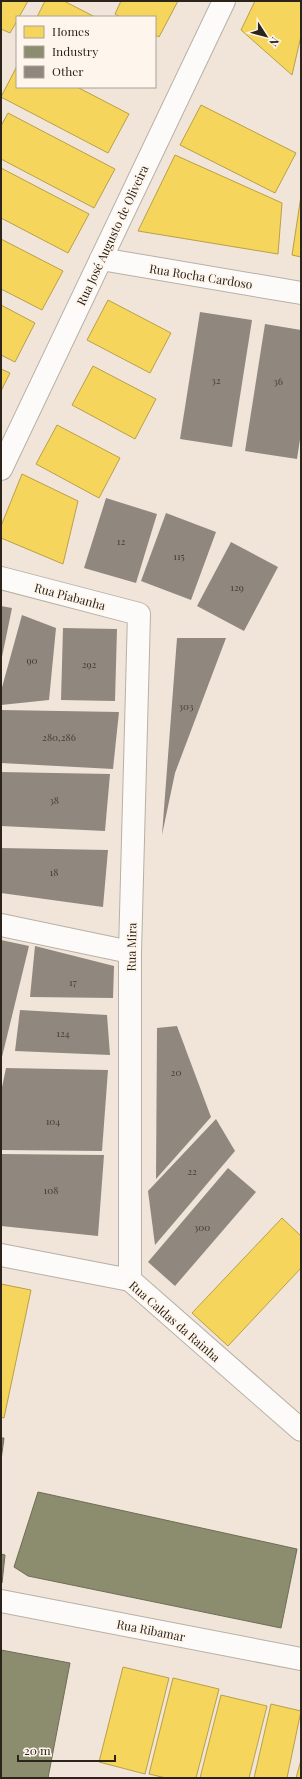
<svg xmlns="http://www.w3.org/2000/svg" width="302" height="1779" font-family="'Playfair Display',serif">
<rect width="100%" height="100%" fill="#f0e5d8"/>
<!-- homes -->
<g fill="#f6d55c" stroke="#b9a048">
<path d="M1,1H28L19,17H17V21L10,33L1,29Z"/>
<path d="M45,1H64L95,17H37Z"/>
<path d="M121,1H178L159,37L155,35V17H120L115,14Z"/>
<path d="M255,1H301V36L292,75L241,30Z"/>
<path d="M17,66V87H77L129,114L108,153L1,97Z"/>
<path d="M201,105L296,153L275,193L180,145Z"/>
<path d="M8,113L115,169L94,208L1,159V126Z"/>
<path d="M175,155L282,203L278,254L138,231Z"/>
<path d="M1,168L89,214L68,253L1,218Z"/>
<path d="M301,196V257L292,255Z"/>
<path d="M1,239L63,271L42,310L1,289Z"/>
<path d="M108,300L171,333L150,373L87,340Z"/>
<path d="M1,305L35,323L15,362L1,355Z"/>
<path d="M93,366L156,399L135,439L72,405Z"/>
<path d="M1,369L10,373L1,391Z"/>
<path d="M57,425L120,458L99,498L36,464Z"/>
<path d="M22,474L78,501L63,564L1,538V526Z"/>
<path d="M282,1218L301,1236V1268L228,1346L192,1313Z"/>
<path d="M1,1284L31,1290L4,1418L1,1417Z"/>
<path d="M123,1667L169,1678L145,1774L99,1762Z"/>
<path d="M173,1678L219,1689L196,1778H166L149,1774Z"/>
<path d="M221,1695L267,1706L249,1778H200Z"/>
<path d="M271,1704L301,1711L287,1778H254Z"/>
<path d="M301,1760V1778H296Z"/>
</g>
<!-- industry -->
<g fill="#8c8c6e" stroke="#6f6d55">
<path d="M1,1438H4L1,1460Z"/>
<path d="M38,1492L297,1549L281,1628L28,1576L14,1567Z"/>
<path d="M1,1554L5,1555L2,1583L1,1582Z"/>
<path d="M1,1650L70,1663L48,1778H1Z"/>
</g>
<!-- building -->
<g fill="#90887e">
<path d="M200,312L252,320L232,447L180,439Z"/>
<path d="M265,324L301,330V433L297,459L245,451Z"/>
<path d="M106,498L157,514L136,583L84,568Z"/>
<path d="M166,513L216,532L191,600L141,581Z"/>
<path d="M231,542L278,567L244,631L197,606Z"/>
<path d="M1,606L12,608L2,657H1Z"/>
<path d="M22,615L56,628L49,700L1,705V691Z"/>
<path d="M63,628L117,629L115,701L61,700Z"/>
<path d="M177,638H226L175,773L162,835Z"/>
<path d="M1,710L119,712L113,769L1,763Z"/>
<path d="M1,772L110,774L105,831L1,826Z"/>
<path d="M1,848L108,850L103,907L1,893Z"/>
<path d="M1,940L29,946L2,1057H1Z"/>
<path d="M35,946L114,966L113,998L30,997Z"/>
<path d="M20,1010L107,1015L110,1055L15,1051Z"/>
<path d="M177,1026L211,1117L156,1179L157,1028Z"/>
<path d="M6,1068L108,1070L102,1151L1,1150V1092Z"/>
<path d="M216,1119L235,1151L155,1245L148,1191Z"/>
<path d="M1,1154L104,1155L98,1236L1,1226Z"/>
<path d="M228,1168L256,1192L175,1286L148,1262Z"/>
</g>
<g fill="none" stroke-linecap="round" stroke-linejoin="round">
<!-- minor casing -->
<g stroke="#b8b0a5" stroke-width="24">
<g id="minor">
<path d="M101,259L301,293"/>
<path d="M1,469L224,1"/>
<path d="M1,578L139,614L130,952V1280"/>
<path d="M1,925L130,952"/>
<path d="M1,1255L130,1280L301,1430"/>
<path d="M1,1601L301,1659"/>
</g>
</g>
<!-- minor -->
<use href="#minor" stroke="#fdfbf9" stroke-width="22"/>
</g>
<g text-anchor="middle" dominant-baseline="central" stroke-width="4" stroke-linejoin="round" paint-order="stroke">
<!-- number labels -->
<g font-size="10" fill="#453d34">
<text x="216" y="380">32</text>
<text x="278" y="381">36</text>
<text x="121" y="541">12</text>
<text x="179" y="556">115</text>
<text x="237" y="587">129</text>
<text x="32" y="660">90</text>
<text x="89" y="664">292</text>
<text x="186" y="706">303</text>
<text x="59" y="737">280,286</text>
<text x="54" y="800">38</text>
<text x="54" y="872">18</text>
<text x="73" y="982">17</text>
<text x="63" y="1033">124</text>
<text x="176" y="1072">20</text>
<text x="53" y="1121">104</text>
<text x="192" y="1171">22</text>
<text x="51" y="1190">108</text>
<text x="202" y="1227">300</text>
</g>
<!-- street labels -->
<g font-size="12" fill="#2c241b" stroke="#fef6ec">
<text transform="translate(112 235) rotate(-65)">Rua José Augusto de Oliveira</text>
<text transform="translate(201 276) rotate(9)">Rua Rocha Cardoso</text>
<text transform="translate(70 596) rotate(15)">Rua Piabanha</text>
<text transform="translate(131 947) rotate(-89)">Rua Mira</text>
<text transform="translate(175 1321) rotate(41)">Rua Caldas da Rainha</text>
<text transform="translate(151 1630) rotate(11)">Rua Ribamar</text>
</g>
</g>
<!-- border -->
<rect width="302" height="1779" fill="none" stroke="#2c241b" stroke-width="4"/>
<!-- legend -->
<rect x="16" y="16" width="140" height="72" fill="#fef6ec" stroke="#aaa298"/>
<rect x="24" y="26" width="20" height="12" fill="#f6d55c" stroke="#aaa298"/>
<text x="52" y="36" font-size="12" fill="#2c241b">Homes</text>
<rect x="24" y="46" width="20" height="12" fill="#8c8c6e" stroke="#aaa298"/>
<text x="52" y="56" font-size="12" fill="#2c241b">Industry</text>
<rect x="24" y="66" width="20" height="12" fill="#90887e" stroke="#aaa298"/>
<text x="52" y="76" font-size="12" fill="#2c241b">Other</text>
<!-- north arrow -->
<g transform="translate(266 36) rotate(126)" stroke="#fef6ec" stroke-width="3" paint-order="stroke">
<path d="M0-3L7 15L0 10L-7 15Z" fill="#2c241b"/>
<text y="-6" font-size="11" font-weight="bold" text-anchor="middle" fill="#2c241b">N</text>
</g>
<!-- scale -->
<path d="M18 1755v6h97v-6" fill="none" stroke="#2c241b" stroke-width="2"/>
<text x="24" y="1755" font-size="12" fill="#2c241b" stroke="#fef6ec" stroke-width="3" paint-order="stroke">20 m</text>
</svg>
